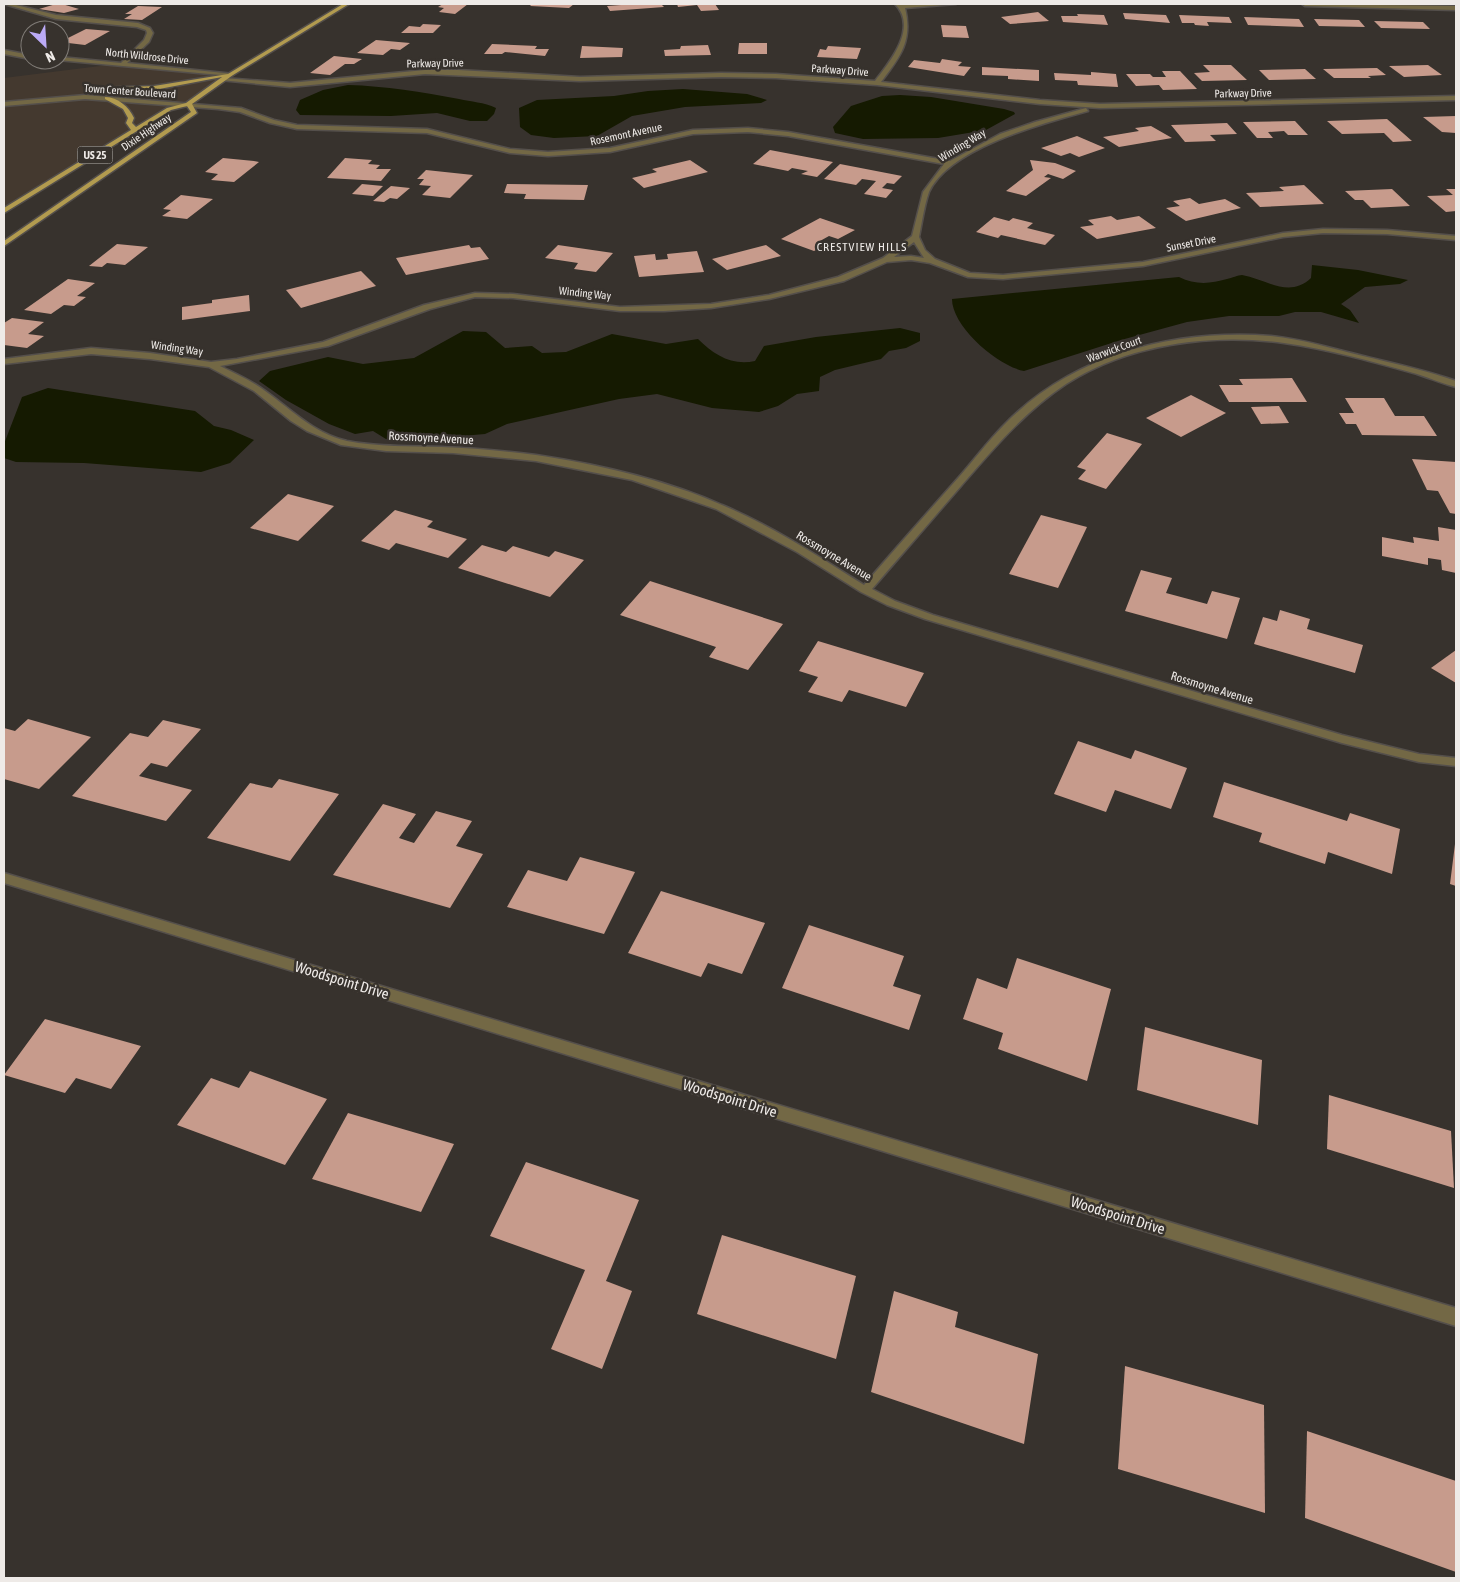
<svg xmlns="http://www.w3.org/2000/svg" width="1460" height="1582" font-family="'Asap Condensed',sans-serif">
<rect width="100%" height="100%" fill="#37322d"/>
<!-- built -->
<path fill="#44392f" d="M124,63L231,74L188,104L169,109L4,211V78Z"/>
<!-- water -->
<g fill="#151a01">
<path d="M348,85C385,86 422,92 459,99C471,102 484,102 496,108L494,114L487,121H470L437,113L391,116L300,115L296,110L300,100L323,90Z"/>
<path d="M683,89L747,94L767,100L761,103L685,107L632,116L597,136L554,138L531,135L520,127L519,108L537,100L614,96L648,91Z"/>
<path d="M900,95L931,97L1004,109L1014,112L1015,114L986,130L938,138L863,139L835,133L833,127L851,106L882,96Z"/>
<path d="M1312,265L1358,270L1408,280L1400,284L1365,287L1341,304L1350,310L1359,323L1321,312H1295L1279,316H1229L1187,322L1121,340L1024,371C998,366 952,327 952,299L1179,277C1195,285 1210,284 1227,279C1232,278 1238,275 1242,275C1266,279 1289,299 1311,278Z"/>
<path d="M900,328L920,333V341L906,348L889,351L881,359L835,370L820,377L819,391L797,394L778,406L759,412L712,408L657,394L619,399L507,424L485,434L449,437L428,434L409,440L386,439L373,431L355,434L329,424L286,400L259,381L270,371L328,357L363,364L414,358L463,331L486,332L505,348L532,346L542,353L566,352L612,334L666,344L698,339C714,355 732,366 755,361L764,346L816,337Z"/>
<path d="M48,388L195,411L214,426L231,430L254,440L230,463L201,472L84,463L16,462L4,458V444L22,397Z"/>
</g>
<!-- building -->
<g fill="#c79b8c">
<path d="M56,4H62L79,9L64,13L39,9Z"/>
<path d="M443,4H468L455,14L439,12L444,8L438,7Z"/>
<path d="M532,4H574L569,8L530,6Z"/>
<path d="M635,4H661L664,7L610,11L607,6Z"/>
<path d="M677,4H715L719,10L701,11L697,5L678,7Z"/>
<path d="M138,6L162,7L142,20L124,19L132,14H125Z"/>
<path d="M1038,12L1049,21L1010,24L1001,17Z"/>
<path d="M1123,13L1166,15L1170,23L1125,19Z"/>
<path d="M1077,14L1104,15L1108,25L1063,22L1061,16H1078Z"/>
<path d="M1179,15L1229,17L1232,23L1207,22L1209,26L1195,25L1194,23H1182Z"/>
<path d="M1244,17L1299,19L1304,27L1248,25Z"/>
<path d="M1314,19L1359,20L1365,27L1319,26Z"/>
<path d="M1374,21L1423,22L1430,29L1381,28Z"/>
<path d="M423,24L441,25L433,33H401L409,26L420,27Z"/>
<path d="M941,25L966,26L969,38L943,37Z"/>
<path d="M86,29L110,31L85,45L60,42Z"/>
<path d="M376,40L410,43L400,50L391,49L383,55L357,53Z"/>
<path d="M739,43H767V54H738Z"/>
<path d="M492,44L537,46L535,49H549L545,56L505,52L502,54H484Z"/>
<path d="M708,45L711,55L665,56L664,50L680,49L681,46Z"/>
<path d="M582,46L623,48L622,57L580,58Z"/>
<path d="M828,46L861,48L857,59L817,57L820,49L826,50Z"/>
<path d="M334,56L362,59L354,64H345L330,75L310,73Z"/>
<path d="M942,59L962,62L958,66L971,67L964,76L908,67L914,60L940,63Z"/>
<path d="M1203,65H1231L1247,80L1202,81L1194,73L1210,72Z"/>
<path d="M1428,65L1442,75L1404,77L1389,66Z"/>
<path d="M982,67L1039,70V81L1008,79V76L982,75Z"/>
<path d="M1377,68L1386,75L1368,76L1371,78H1334L1323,69Z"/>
<path d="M1305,69L1316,79L1269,80L1259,70Z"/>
<path d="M1162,71H1180L1197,89L1163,90L1159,85L1136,86L1126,74H1150L1153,77H1166Z"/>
<path d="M1091,72L1116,74L1118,87L1078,85L1077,81L1055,80L1054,73L1091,75Z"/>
<path d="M1456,116V133L1442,132L1423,117Z"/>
<path d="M1387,119L1412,141L1393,142L1384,133L1342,134L1327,121Z"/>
<path d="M1295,121L1308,135H1288L1284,131L1268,132L1273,138H1257L1243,122Z"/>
<path d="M1227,123L1237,134L1210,135L1216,141L1185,142L1171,125Z"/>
<path d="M1151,126L1172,138L1119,147L1103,137L1139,131L1135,128Z"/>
<path d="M1077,136L1105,148L1079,157L1070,153L1061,156L1041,148Z"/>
<path d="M770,150L833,162L817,177L801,174L808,171L792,168L788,171L753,164Z"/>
<path d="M223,158L254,161L259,162L234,182L211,180L218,174L205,172Z"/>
<path d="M345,158L372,160L368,164L380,165L376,169H391L381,181L327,178Z"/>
<path d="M690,160L708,172L644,188L632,178L657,172L652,169Z"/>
<path d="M1030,160L1055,163L1076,171L1063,179L1048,174L1044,177L1051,178L1026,196L1006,191L1033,170Z"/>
<path d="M840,164L902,176L894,184L887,183L882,188L893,190L886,198L864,194L876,181L862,179L856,185L824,179Z"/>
<path d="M426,170L473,175L450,198L422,195L431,186L419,185L424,179H417Z"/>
<path d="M362,184L383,186L373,196L352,194Z"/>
<path d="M507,184L588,185L584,200L524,199L526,194L504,193Z"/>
<path d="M1304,185L1324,204L1260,207L1246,193L1284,191L1279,187Z"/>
<path d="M391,186L410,188L397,199L390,198L384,202L373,201Z"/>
<path d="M1392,189L1410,206L1371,208L1363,200H1355L1345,191Z"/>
<path d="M1446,189H1456V211L1446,212L1427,196L1453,195Z"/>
<path d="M181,195L213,199L187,219L162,216L171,210L163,209Z"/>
<path d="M1190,198L1199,204L1225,199L1241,208L1186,221L1166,208L1180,206L1173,201Z"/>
<path d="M1111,216L1117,220L1139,216L1156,228L1097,239L1080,227L1094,225L1088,220Z"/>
<path d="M994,217L1009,221L1013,218L1033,223L1027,228L1055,235L1045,245L1001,235L998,238L976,232Z"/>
<path d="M820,218L855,230L838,239L829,236L820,241L828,244L814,251L781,239Z"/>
<path d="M117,244L148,247L125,265L107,263L102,267L89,266Z"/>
<path d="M469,245L471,248L480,247L489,259L406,275L396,258Z"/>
<path d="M558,245L613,253L596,272L574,269L578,263L545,258Z"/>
<path d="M766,245L781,256L727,270L712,259Z"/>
<path d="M697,251L704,272L639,277L634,256L655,254L656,260L668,259L667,254Z"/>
<path d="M361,271L376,286L301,308L286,290Z"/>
<path d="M68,279L95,283L77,296L86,297L74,306L64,305L51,314L24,310Z"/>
<path d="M249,295L250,311L182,320V307L212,303V300Z"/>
<path d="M12,318L44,322L28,334L44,336L27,348L4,345V323Z"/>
<path d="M1292,378L1307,402H1229L1219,385H1243L1239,379Z"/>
<path d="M1191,395L1226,413L1181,437L1146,418Z"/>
<path d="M1345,398H1384L1395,416H1424L1437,436L1362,435L1356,424H1346L1339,413H1354Z"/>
<path d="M1279,406L1289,423L1261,424L1251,407Z"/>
<path d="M1107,433L1142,444L1106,489L1078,479L1086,470L1077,467Z"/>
<path d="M1412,459L1456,462V514L1450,513L1438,491L1427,490Z"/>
<path d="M288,494L334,506L298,541L250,528Z"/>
<path d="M395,510L433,521L427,527L467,539L448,558L396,543L389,550L361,541Z"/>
<path d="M1041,515L1087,527L1058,588L1009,574Z"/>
<path d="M1438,527L1456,530V573L1442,570L1441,560L1428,558V565L1382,556V537L1414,543L1413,537L1439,541Z"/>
<path d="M482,545L506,552L513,546L549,557L555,551L584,560L550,597L458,568Z"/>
<path d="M1141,570L1172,578L1166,593L1207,604L1212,591L1240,598L1227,639L1125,611Z"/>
<path d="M650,581L783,624L748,670L709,657L716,647L620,615Z"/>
<path d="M1280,610L1310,619L1307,629L1363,645L1355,673L1254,644L1263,617L1277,621Z"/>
<path d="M818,641L924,673L906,707L849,690L842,702L808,692L818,677L799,671Z"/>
<path d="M1456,650V683L1431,668Z"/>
<path d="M28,719L91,737L39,789L4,779V728L15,731Z"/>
<path d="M163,720L201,729L167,767L151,763L139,776L192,790L166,821L72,796L130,733L148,737Z"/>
<path d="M1078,741L1131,759L1135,750L1187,768L1171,809L1115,790L1106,812L1054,794Z"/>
<path d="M279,779L339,794L290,861L207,838L250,783L272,788Z"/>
<path d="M1224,782L1347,821L1350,813L1400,829L1392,874L1328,852L1325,864L1259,842L1262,833L1213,817Z"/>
<path d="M383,804L416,814L399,838L414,843L436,811L472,821L456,846L483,854L450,908L333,875Z"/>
<path d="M1455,844H1456V886L1450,884Z"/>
<path d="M580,857L635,872L604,934L507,907L528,870L567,881Z"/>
<path d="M661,891L765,923L742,974L708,963L701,977L628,953Z"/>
<path d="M809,925L904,956L893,986L921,995L909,1030L782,988Z"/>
<path d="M1017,958L1111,989L1087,1081L998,1049L1003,1033L963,1019L977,978L1007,989Z"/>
<path d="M45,1019L141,1046L111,1089L76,1078L65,1093L4,1075Z"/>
<path d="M1145,1027L1262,1060L1258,1125L1137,1090Z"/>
<path d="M250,1071L327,1099L285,1165L177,1125L211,1078L239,1088Z"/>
<path d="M1329,1095L1451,1131L1454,1188L1327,1149Z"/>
<path d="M348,1113L454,1144L421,1212L312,1179Z"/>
<path d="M526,1162L639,1200L606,1281L632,1291L602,1369L551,1349L585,1270L490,1236Z"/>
<path d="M722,1235L856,1276L836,1359L697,1314Z"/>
<path d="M894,1291L958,1312L955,1327L1038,1354L1024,1444L871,1392Z"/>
<path d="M1125,1366L1264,1405L1265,1513L1118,1469Z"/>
<path d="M1307,1431L1456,1481V1572L1305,1518Z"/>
</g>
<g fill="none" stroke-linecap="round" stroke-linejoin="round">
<!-- street casing -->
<g stroke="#544f4b" stroke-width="3">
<g id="street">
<path d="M4,4H12L56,15L138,23L150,28L153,33L149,42L127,63L234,74L231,76L58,60H60V57L121,63L144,40L147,33L146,30L137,27L56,19Z"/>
<path d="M895,4L903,5L956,4L905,8C913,41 900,57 881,82L1040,100L1100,104L1456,96V100L1100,108L1040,104L877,85L776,78L721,77L580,81L425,74L290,87L220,80L223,78L290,83L425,70H458L580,77L721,73L776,74L875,81C891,61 918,27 895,4Z"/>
<path d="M1302,4L1456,6V10L1305,6Z"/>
<path d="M4,50L30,55V59L4,54Z"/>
<path d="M85,95L241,108L274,120L297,125L427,129L510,149L548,152L610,148L693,130L748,128L788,132L950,161L1000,134L1035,122L1086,108L1088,111C1044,123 949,148 929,192C924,206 922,223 919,237L925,250L935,259L970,273L1003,275L1143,262L1283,233L1323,229L1387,230L1456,236V240L1387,234L1323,233L1283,237L1143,266L1003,279L968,277L930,263L911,260L887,262L844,281L769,299L711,308L664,311H620L513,298L475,297L430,309L328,346L220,366C234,373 248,379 261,388C289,407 312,433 347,441C378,447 410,446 441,447C472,448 505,451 536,455C596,464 666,480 722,505C772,526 818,556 864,585C895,549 927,513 959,477C974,460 988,441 1004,425C1073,354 1174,329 1271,336C1303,339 1333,349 1363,356C1392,363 1420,369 1447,378L1456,381V387C1443,384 1430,378 1417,374C1374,362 1328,349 1284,343C1212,333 1128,344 1066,384C1024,412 993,449 961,486C931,521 901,555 872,589L895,601L933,615L1342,735L1419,754L1456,758V766L1419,762L1342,743L925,619L887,605L861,592L797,552L716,509L632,480L536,461L453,453L386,451L341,445L307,431L291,421L254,391L209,367L150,359L91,354L4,364V359L91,348L150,353L211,362L237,359L323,342L424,305L475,293L513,294L620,307L711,304L769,295L838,277L883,258L912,236L923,192L944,164L788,136L748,132L693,134L610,152L548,156L510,153L427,133L297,129L270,123L240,112L218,109L85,99L4,106V102ZM914,242L924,258L911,256L894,257Z"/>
<path d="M4,873L1456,1308V1326L4,883Z"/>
</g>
</g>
<!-- primary casing -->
<g stroke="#544f4b" stroke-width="3">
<path id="primary" d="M343,4H349L233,75L192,104L197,113L4,246V241L191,112L187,106L171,110L4,213V208L131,130L126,123L128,118L123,109L105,99V97C118,97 129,107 134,118L132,123L136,127L167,108L186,103L222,77L154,90L98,91L96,88L154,86L228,74Z"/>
</g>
<!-- street -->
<use href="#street" fill="#736845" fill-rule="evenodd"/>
<!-- primary -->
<use href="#primary" fill="#b29b4f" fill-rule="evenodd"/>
</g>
<g text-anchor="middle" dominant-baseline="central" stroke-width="5" stroke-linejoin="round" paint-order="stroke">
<!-- far-street labels -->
<g font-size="11" fill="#eeeae7" stroke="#37322d">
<text transform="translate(147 56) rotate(6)">North Wildrose Drive</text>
<text transform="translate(435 63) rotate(-1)">Parkway Drive</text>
<text transform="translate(840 70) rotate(4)">Parkway Drive</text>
<text transform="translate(130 91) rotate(4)">Town Center Boulevard</text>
<text transform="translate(1243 93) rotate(-1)">Parkway Drive</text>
<text transform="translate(146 132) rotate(-34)">Dixie Highway</text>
<text transform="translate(626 134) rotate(-12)">Rosemont Avenue</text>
<text transform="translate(962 145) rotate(-31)">Winding Way</text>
<text transform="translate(1191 243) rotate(-11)">Sunset Drive</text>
<text transform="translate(585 293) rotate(6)">Winding Way</text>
<text transform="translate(177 348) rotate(8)">Winding Way</text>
<text transform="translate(1114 349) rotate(-20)">Warwick Court</text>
</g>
<!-- shield labels -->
<rect fill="#37322d" stroke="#b7b3af" stroke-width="1" x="77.5" y="146.5" width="35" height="17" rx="4"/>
<g font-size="11" font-weight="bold" fill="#eeeae7">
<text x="95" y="155">US 25</text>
</g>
<!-- far-quarter labels -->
<g font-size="12" letter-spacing="1" fill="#eeeae7" stroke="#37322d">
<text x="862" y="247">CRESTVIEW HILLS</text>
</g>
<!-- street labels -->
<g font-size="12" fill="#eeeae7" stroke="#37322d">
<text transform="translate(431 438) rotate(3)">Rossmoyne Avenue</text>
<text transform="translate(834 556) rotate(31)">Rossmoyne Avenue</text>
<text transform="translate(1212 688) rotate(17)">Rossmoyne Avenue</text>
</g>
<!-- near-street labels -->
<g font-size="15" fill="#eeeae7" stroke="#37322d">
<text transform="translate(342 980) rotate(17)">Woodspoint Drive</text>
<text transform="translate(730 1098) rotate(17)">Woodspoint Drive</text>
<text transform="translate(1118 1215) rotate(17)">Woodspoint Drive</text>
</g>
</g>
<!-- border -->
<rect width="1460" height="1582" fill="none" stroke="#eeeae7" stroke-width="10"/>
<!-- north arrow -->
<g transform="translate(45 45) rotate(155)"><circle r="24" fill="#37322d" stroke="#807c77"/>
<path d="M0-4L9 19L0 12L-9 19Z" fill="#bbaaf6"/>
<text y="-8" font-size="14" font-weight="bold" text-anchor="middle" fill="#eeeae7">N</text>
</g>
</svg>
